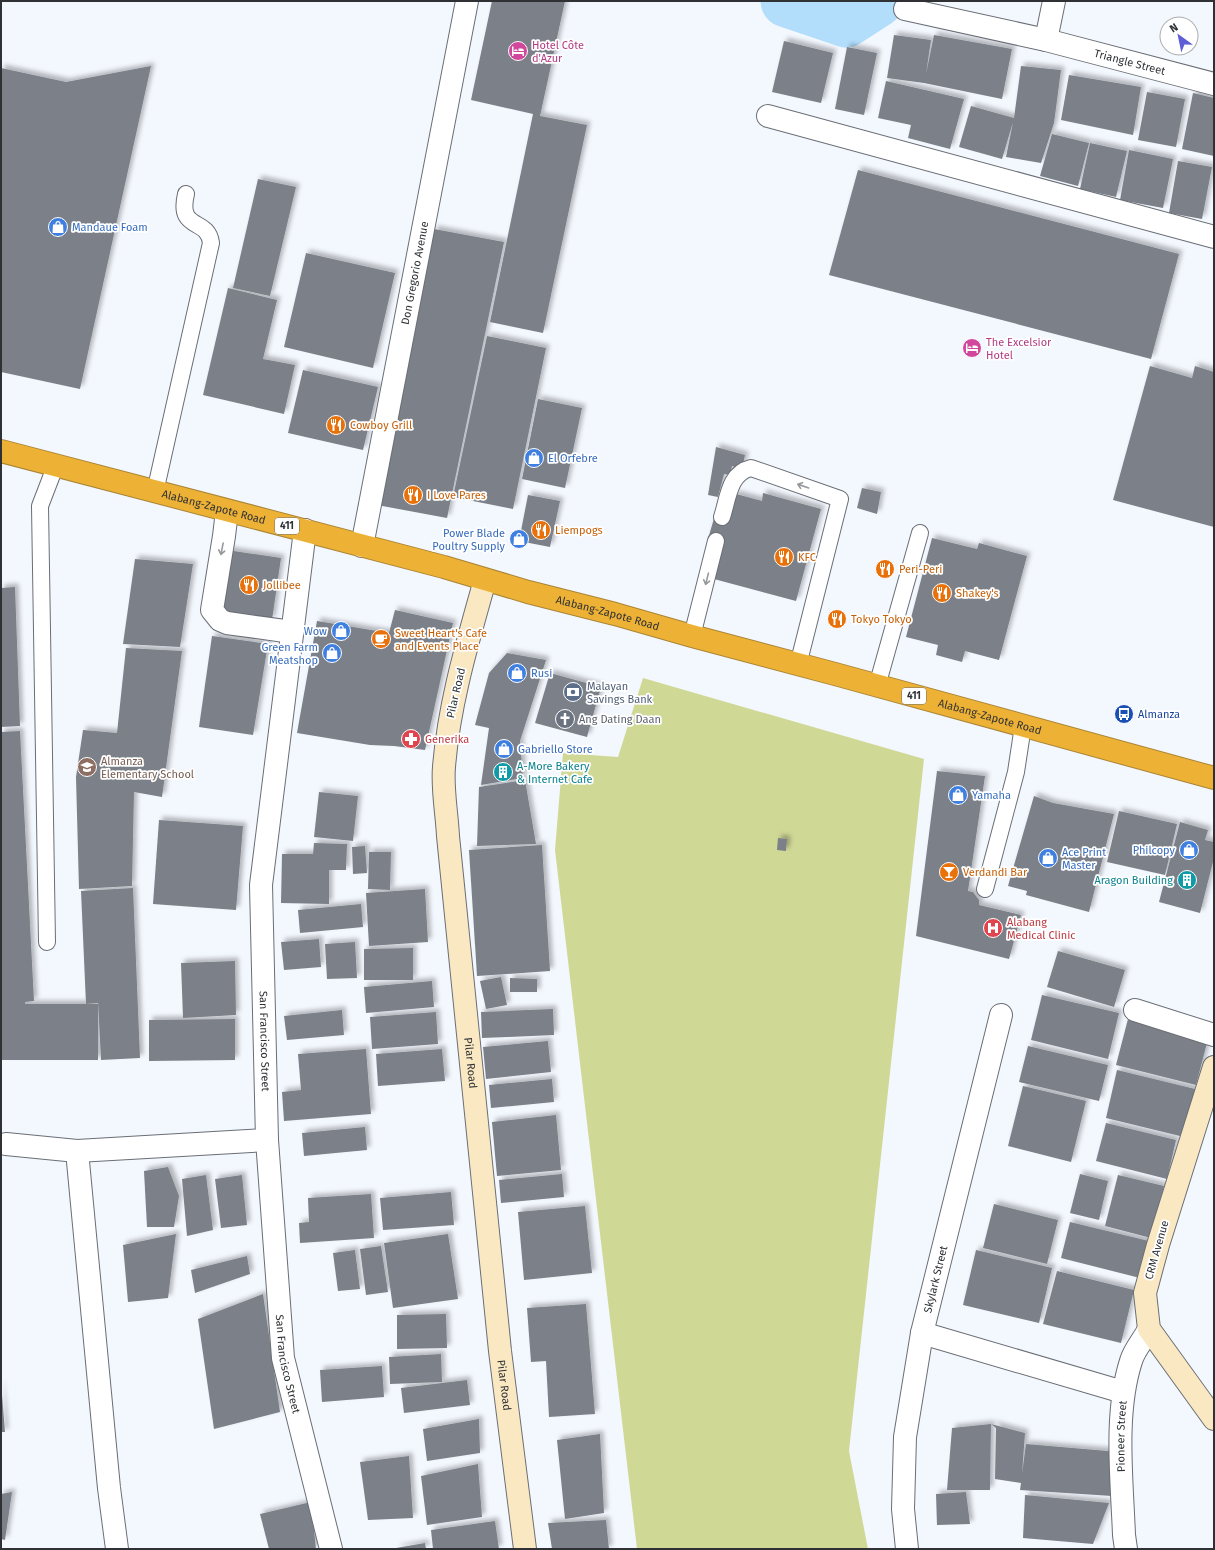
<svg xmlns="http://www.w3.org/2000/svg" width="1215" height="1550" font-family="'Fira Sans',sans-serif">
<defs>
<filter id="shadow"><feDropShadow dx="3.5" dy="-3.5" stdDeviation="2" flood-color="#0004"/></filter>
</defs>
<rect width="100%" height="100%" fill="#f3f7fe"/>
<!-- green -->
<path fill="#d0d896" d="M643,678L924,759L849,1451L868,1549H637L555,850L563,753L618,757Z"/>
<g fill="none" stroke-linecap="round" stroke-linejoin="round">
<!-- river -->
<path stroke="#b2ddfb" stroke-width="53" d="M787,1L846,21L877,1"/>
</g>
<!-- building -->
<g fill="#7c8088" filter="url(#shadow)">
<path d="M492,1H565L540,116L587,125L543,333L490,322L533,114L471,100Z"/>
<path d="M894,35L931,40L926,74L934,35L1012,49L1002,99L924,83L887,78Z"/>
<path d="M784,41L833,53L821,103L772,92Z"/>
<path d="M847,47L877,53L864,115L835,109Z"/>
<path d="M151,66L80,389L1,372V68L66,82Z"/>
<path d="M1021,66L1061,70L1054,123L1041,163L1006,157L1013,122L1002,159L959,147L971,106L1014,118Z"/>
<path d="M1069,75L1141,87L1133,135L1061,120Z"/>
<path d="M886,81L964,99L950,149L908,138L911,125L878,118Z"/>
<path d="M1147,92L1185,99L1176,147L1138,140Z"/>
<path d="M1193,93L1214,98V156L1182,149Z"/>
<path d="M1052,134L1089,143L1078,186L1040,176Z"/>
<path d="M1090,143L1127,151L1116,197L1080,189Z"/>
<path d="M1129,150L1173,159L1163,208L1120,200Z"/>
<path d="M1178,161L1212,167L1202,219L1169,213Z"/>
<path d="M858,170L1179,254L1151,359L829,275Z"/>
<path d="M258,179L296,187L270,296L233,288Z"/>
<path d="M434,229L504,242L447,518L377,505Z"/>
<path d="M306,253L395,273L373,368L284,347Z"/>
<path d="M228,288L277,300L263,359L295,365L284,414L203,395Z"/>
<path d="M487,336L546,348L513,509L453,497Z"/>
<path d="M1150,366L1192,378L1195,366L1214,372V527L1113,500Z"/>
<path d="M303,370L378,387L363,450L288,433Z"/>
<path d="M538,399L582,408L565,488L522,479Z"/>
<path d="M716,447L745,455L742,469L732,466L730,475L724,474L718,497L708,495Z"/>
<path d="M862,488L881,492L877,514L857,508Z"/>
<path d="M763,493L821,509L796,601L714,579L723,543L708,539L715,515L736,494L762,501Z"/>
<path d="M528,495L560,501L550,547L519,541Z"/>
<path d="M932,538L977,549L979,543L1027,556L999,660L965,651L962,662L936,655L938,645L906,637Z"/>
<path d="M227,550L281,558L272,620L217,612Z"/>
<path d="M135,559L193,564L180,647L123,644Z"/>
<path d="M15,587L20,726L1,727V588Z"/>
<path d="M395,610L453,623L425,750L394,746L370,745L297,733L317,621L389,633Z"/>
<path d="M212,636L268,644L253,735L199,727Z"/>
<path d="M126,648L182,651L162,797L134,792L132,886L79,889L76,777L83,730L117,733Z"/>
<path d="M507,653L546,660L520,741L523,778L481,785L489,728L475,725L489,673Z"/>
<path d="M550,673L601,687L587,737L535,723Z"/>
<path d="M20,731L34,1001L25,1002V1004H98V1060H1V732Z"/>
<path d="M937,771L985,776L968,891L973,892L979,900V905L1021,915L1009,959L916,936Z"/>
<path d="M525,780L536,844L477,846L479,787Z"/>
<path d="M319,792L358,796L353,841L314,837Z"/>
<path d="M1034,796L1053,803L1114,814L1089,912L1026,895L1027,891L1008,886Z"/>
<path d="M1119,811L1177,824L1165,875L1107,862Z"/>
<path d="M159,820L243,826L236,910L153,904Z"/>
<path d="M1180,822L1208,830L1205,840L1214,842V858L1200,913L1159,902Z"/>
<path d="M778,838L787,839L786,851L777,850Z"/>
<path d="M314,843L347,844L346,870H329V904L281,903L282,854H313Z"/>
<path d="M542,845L550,971L477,976L469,850Z"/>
<path d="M365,846L367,873L353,874L352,847Z"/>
<path d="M369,852H391L390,890L368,889Z"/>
<path d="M133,888L140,1058L101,1060L98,1001V1003L86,1004L81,891Z"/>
<path d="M425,889L428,942L369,946L366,893Z"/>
<path d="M361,904L363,927L300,933L298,910Z"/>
<path d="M319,939L321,967L284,970L281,942Z"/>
<path d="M355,942L357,978L327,979L325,944Z"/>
<path d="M413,948V980H364V949Z"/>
<path d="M1058,951L1125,970L1114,1007L1047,987Z"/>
<path d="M235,961L236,1015L183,1018L181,963Z"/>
<path d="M501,977L507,1005L486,1009L480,981Z"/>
<path d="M510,978L537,979V992H510Z"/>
<path d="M432,981L434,1007L366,1013L364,987Z"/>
<path d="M1042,995L1119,1013L1108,1059L1031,1040Z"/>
<path d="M553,1009L554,1035L482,1038L481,1012Z"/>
<path d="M342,1010L344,1035L287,1040L284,1016Z"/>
<path d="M436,1012L438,1044L372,1049L370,1017Z"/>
<path d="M235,1019V1060L149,1061V1020Z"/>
<path d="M1128,1019L1208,1039L1196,1085L1116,1065Z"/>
<path d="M548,1041L551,1072L486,1079L483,1047Z"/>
<path d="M1028,1046L1108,1065L1099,1101L1019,1082Z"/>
<path d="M366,1049L371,1114L284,1121L282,1092L301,1090L298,1054Z"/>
<path d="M442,1049L445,1081L378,1086L376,1054Z"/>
<path d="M1117,1070L1195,1089L1184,1137L1106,1118Z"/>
<path d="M552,1079L554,1102L491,1108L489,1085Z"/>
<path d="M1023,1086L1086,1101L1071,1162L1008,1146Z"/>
<path d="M556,1115L561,1170L497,1176L492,1122Z"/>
<path d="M1106,1123L1176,1140L1167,1179L1096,1161Z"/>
<path d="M365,1127L367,1150L304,1156L302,1133Z"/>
<path d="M168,1167L179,1196L174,1227H147L144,1171Z"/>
<path d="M562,1174L564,1197L501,1203L499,1180Z"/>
<path d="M1080,1174L1108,1181L1099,1220L1070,1213Z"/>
<path d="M206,1175L213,1230L187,1236L182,1179Z"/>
<path d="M242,1175L247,1225L221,1228L215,1179Z"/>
<path d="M1118,1175L1164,1186L1151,1238L1105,1226Z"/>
<path d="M451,1192L454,1225L383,1230L380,1198Z"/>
<path d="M371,1194L374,1238L300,1243L299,1223L309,1222L308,1198Z"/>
<path d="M994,1204L1058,1220L1047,1264L983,1248Z"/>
<path d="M585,1206L592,1273L524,1280L518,1212Z"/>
<path d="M1070,1222L1153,1242L1144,1279L1061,1258Z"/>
<path d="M176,1234L168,1298L128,1302L123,1245Z"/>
<path d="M448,1234L458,1299L393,1308L384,1243Z"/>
<path d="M381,1246L388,1292L366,1295L360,1249Z"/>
<path d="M355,1250L360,1289L338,1291L333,1253Z"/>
<path d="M976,1250L1052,1268L1039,1323L963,1305Z"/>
<path d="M247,1256L250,1274L195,1293L191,1270Z"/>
<path d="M1057,1271L1134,1290L1121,1343L1043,1324Z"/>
<path d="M263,1294L280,1412L214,1429L198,1319Z"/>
<path d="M586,1304L595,1414L549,1417L546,1361L531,1362L527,1308Z"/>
<path d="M446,1314L447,1348L397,1349V1315Z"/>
<path d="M441,1354L442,1382L390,1384L389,1357Z"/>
<path d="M382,1366L384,1397L322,1402L320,1370Z"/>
<path d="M467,1380L470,1405L404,1413L401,1388Z"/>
<path d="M1,1382L5,1432H1Z"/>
<path d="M479,1419L480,1453L427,1461L423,1429Z"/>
<path d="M991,1424L990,1490H947L952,1428Z"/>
<path d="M991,1424L1025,1433L1022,1474L1026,1444L1119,1452L1112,1496L1020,1490L1021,1483L995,1479L996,1428Z"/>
<path d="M600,1434L604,1513L565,1519L557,1440Z"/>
<path d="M409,1456L413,1518L368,1520L360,1462Z"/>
<path d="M478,1464L482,1517L427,1525L421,1476Z"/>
<path d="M12,1492L5,1540L1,1539V1494Z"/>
<path d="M966,1492L970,1524L937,1525L936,1494Z"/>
<path d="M1025,1495L1109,1503L1093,1544L1023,1538Z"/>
<path d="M311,1502L316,1549H269L260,1514Z"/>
<path d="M606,1520L609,1549H552L548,1523Z"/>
<path d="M495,1521L499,1549H433L431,1530Z"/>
<path d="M425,1543L426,1549H397L396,1548Z"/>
</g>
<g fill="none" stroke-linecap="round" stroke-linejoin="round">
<!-- lane casing -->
<g stroke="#6a6e75" stroke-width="18">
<g id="lane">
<path d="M155,492L211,243C208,217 177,232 186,194"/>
<path d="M722,517C728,499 729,473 751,468L840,499L798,665"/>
<path d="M692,636L716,541"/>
<path d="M877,686L920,533"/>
<path d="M985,889L1016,772L1023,726"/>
<path d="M47,942L40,506L55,467"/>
</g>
</g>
<!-- street casing -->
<g stroke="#6a6e75" stroke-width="24">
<g id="street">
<path id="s1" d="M905,9L1046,40L1214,84"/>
<path d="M1046,40L1054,1"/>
<path d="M768,116L1214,237"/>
<path d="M227,511L224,536L212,610L220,620L227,623L292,632"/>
<path id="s2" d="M305,530L261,885L267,1140L283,1358L331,1549"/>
<path id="s3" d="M362,546L467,1"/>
<path d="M1135,1010L1214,1035"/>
<path d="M6,1144L77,1151L267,1140"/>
<path d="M77,1151L109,1488L117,1549"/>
<path d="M922,1333L1123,1392"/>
<path id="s4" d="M907,1549L903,1509L905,1437L922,1333L1001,1015"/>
<path id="s5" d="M1126,1549L1124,1535C1122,1480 1114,1414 1131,1361C1134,1350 1144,1339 1149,1329"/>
</g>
</g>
<!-- secondary casing -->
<g stroke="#6a6e75" stroke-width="24">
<g id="secondary">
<path id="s6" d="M485,580C468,641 449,703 444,767C442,789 447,814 448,836L500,1351L525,1549"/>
<path d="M1214,1067L1158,1245L1145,1293L1149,1329L1214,1419"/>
</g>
</g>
<!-- highway casing -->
<g stroke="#aa8535" stroke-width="24">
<g id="highway">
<path id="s7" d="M1,451L444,567L528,592L615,614L692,636L835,674L1214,778"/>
</g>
</g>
<!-- lane -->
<use href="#lane" stroke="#fff" stroke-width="16"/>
<!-- street -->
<use href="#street" stroke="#fff" stroke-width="22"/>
<!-- secondary -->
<use href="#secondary" stroke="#fae8c2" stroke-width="22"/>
<!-- highway -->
<use href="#highway" stroke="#edb235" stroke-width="22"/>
</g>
<!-- one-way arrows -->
<defs><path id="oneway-shaft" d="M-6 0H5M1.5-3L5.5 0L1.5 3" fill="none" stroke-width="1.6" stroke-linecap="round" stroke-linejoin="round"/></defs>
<g stroke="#97989a">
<use href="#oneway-shaft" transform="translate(803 486) rotate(-161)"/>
<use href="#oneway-shaft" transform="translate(222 549) rotate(101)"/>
<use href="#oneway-shaft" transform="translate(707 579) rotate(104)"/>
</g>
<!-- icons -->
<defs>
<g id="hotel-disc" transform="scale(1)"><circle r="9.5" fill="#d1479c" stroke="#fff"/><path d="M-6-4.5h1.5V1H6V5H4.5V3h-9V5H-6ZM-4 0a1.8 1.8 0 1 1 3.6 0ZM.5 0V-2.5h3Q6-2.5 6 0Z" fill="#fff"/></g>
<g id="shop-disc" transform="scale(1)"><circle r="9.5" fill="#3f7fe0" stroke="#fff"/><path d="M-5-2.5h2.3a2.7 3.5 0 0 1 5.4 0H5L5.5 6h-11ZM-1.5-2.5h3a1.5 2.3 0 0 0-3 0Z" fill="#fff"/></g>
<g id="restaurant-disc" transform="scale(1)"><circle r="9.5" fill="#e8710a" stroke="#fff"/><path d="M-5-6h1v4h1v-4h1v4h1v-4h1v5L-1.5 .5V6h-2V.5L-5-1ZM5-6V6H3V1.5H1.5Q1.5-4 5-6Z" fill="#fff"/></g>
<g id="cafe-disc" transform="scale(1)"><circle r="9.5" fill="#e8710a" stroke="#fff"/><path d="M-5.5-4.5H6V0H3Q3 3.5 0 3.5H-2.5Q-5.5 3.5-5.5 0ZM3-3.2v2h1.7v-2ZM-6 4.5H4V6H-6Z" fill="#fff"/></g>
<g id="bank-disc" transform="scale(1)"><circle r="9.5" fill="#5c6f8a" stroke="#fff"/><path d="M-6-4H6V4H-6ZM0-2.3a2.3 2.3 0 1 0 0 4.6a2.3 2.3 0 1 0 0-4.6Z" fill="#fff"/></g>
<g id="bus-disc" transform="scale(1)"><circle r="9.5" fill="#1a4fb4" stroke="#fff"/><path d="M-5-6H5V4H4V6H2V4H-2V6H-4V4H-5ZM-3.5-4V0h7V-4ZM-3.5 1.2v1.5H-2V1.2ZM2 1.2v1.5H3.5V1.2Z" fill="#fff"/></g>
<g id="church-disc" transform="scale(1)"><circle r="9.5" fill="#6b7280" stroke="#fff"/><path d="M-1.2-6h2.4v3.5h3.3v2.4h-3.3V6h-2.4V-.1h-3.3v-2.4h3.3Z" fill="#fff"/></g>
<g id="pharmacy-disc" transform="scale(1)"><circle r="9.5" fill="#e0444e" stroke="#fff"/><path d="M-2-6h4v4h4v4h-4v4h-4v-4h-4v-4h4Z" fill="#fff"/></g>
<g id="school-disc" transform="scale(1)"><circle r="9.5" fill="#8d6e63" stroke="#fff"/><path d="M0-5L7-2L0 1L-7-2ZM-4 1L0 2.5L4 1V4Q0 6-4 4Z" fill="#fff"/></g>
<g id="building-disc" transform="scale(1)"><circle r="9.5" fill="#0f9aa8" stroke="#fff"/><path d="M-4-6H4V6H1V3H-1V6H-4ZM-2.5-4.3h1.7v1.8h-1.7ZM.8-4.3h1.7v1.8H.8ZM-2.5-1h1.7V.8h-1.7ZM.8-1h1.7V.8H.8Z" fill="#fff"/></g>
<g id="bar-disc" transform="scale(1)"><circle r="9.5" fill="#e8710a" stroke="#fff"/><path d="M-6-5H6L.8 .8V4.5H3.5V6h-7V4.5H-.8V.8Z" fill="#fff"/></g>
<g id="hospital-disc" transform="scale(1)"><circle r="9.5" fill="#e0444e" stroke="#fff"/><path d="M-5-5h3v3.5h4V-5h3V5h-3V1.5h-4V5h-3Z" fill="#fff"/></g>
</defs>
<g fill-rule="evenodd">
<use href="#hotel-disc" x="518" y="51"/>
<use href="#shop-disc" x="58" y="227"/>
<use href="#hotel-disc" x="972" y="348"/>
<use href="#restaurant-disc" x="336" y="425"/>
<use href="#shop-disc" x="534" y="458"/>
<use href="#restaurant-disc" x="413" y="495"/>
<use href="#restaurant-disc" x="541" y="530"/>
<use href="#shop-disc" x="519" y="539"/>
<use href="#restaurant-disc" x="784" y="557"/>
<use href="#restaurant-disc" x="885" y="569"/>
<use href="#restaurant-disc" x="249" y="585"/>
<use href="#restaurant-disc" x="942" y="593"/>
<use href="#restaurant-disc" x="837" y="619"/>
<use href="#shop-disc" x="341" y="631"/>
<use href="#cafe-disc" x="381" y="639"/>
<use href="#shop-disc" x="332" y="653"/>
<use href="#shop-disc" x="517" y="673"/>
<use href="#bank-disc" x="573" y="692"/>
<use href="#bus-disc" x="1124" y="714"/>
<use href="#church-disc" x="565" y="719"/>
<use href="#pharmacy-disc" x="411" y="739"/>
<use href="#shop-disc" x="504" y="749"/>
<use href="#school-disc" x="87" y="767"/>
<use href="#building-disc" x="503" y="772"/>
<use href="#shop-disc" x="958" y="795"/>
<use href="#shop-disc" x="1189" y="850"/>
<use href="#shop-disc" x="1048" y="858"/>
<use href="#bar-disc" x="949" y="872"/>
<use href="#building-disc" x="1187" y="880"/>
<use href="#hospital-disc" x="993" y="928"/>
</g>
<g text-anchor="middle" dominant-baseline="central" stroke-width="3.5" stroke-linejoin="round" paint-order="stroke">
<!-- shield labels -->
<g fill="#fff" stroke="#6d6f72" stroke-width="1">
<rect x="275" y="518" width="24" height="16" rx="3"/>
<rect x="902" y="688" width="24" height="16" rx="3"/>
</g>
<g font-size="10" font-weight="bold" fill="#2f3135">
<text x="287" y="526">411</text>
<text x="914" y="696">411</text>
</g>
<!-- hotel labels -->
<g font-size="11" fill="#b23c85" stroke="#fff" text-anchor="start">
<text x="532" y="45">Hotel Côte<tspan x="532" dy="13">d'Azur</tspan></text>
<text x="986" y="342">The Excelsior<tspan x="986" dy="13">Hotel</tspan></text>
</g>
<!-- street labels -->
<g font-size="11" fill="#2f3135" stroke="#fff">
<text stroke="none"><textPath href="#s1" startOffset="231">Triangle Street</textPath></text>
<text stroke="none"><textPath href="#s3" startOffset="278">Don Gregorio Avenue</textPath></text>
<text stroke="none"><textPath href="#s7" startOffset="220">Alabang-Zapote Road</textPath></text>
<text stroke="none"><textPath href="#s7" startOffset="628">Alabang-Zapote Road</textPath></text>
<text transform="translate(456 693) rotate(-77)">Pilar Road</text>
<text stroke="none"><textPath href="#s7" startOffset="1024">Alabang-Zapote Road</textPath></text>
<text stroke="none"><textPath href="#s2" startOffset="514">San Francisco Street</textPath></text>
<text stroke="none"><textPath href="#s6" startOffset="489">Pilar Road</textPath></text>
<text transform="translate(1157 1250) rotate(-74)">CRM Avenue</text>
<text stroke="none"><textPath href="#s4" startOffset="273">Skylark Street</textPath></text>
<text stroke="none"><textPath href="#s2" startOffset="838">San Francisco Street</textPath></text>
<text stroke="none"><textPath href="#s6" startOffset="813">Pilar Road</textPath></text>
<text stroke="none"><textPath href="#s5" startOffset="113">Pioneer Street</textPath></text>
</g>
<!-- shop labels -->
<g font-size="11" fill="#366cbe" stroke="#fff" text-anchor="start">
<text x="72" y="227">Mandaue Foam</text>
<text x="548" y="458">El Orfebre</text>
<text x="505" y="533" text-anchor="end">Power Blade<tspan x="505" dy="13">Poultry Supply</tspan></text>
<text x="327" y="631" text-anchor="end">Wow</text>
<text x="318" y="647" text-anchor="end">Green Farm<tspan x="318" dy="13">Meatshop</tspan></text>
<text x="531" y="673">Rusi</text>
<text x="518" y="749">Gabriello Store</text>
<text x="972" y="795">Yamaha</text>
<text x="1175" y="850" text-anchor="end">Philcopy</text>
<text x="1062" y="852">Ace Print<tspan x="1062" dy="13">Master</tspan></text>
</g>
<!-- food labels -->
<g font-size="11" fill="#c56008" stroke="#fff" text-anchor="start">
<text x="350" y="425">Cowboy Grill</text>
<text x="427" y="495">I Love Pares</text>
<text x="555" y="530">Liempogs</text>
<text x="798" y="557">KFC</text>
<text x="899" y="569">Peri-Peri</text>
<text x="263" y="585">Jollibee</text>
<text x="956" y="593">Shakey's</text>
<text x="851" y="619">Tokyo Tokyo</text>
<text x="395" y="633">Sweet Heart's Cafe<tspan x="395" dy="13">and Events Place</tspan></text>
<text x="963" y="872">Verdandi Bar</text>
</g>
<!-- service labels -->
<g font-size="11" fill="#4e5e75" stroke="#fff" text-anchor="start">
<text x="587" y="686">Malayan<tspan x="587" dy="13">Savings Bank</tspan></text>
</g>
<!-- transit labels -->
<g font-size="11" fill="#164399" stroke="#fff" text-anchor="start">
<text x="1138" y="714">Almanza</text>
</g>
<!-- worship labels -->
<g font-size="11" fill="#5b616d" stroke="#fff" text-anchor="start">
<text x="579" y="719">Ang Dating Daan</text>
</g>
<!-- health labels -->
<g font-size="11" fill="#be3a42" stroke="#fff" text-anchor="start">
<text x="425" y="739">Generika</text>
<text x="1007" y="922">Alabang<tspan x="1007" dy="13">Medical Clinic</tspan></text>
</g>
<!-- education labels -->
<g font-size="11" fill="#785e54" stroke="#fff" text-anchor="start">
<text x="101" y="761">Almanza<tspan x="101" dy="13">Elementary School</tspan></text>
</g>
<!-- culture labels -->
<g font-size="11" fill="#0d838f" stroke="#fff" text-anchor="start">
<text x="517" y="766">A-More Bakery<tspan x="517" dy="13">&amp; Internet Cafe</tspan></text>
<text x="1173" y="880" text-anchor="end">Aragon Building</text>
</g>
</g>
<!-- border -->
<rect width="1215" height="1550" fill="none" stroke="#2f3135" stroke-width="4"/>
<!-- north arrow -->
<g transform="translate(1179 36) rotate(327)"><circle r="19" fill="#ffffff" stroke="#acadae"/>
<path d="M0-3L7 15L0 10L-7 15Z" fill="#5e5ed6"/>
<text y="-6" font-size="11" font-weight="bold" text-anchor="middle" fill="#2f3135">N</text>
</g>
</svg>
